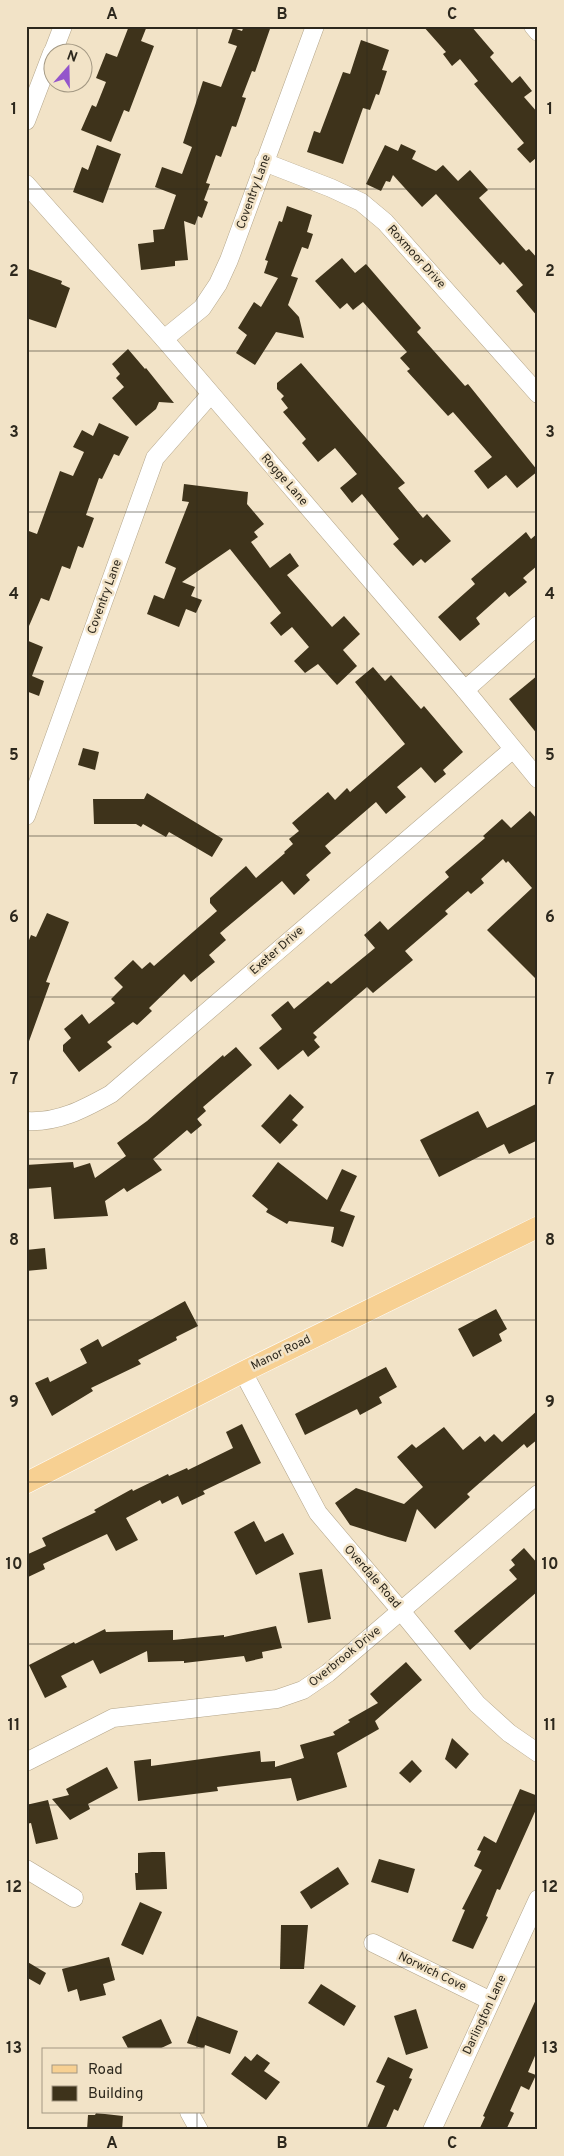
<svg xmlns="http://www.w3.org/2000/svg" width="564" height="2156" font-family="Overpass,sans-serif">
<rect width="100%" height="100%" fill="#f2e3c7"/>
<!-- building -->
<g fill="#3e331b">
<path d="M129,26H147L141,41L154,46L129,112L124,110L111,142L81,130L92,105L96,107L106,82L96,78L106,53L117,57Z"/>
<path d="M244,26H271L255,72L252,71L242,97L246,98L236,127L232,126L221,157L216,155L206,183L210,184L204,200L208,202L202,218L198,216L195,225L184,221L188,260L175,261V266L141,270L138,244L154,242L153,230L164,229L176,195L155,187L162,167L182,174L192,147L183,143L203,81L221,87L237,46L228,43L233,28L242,31Z"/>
<path d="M423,26H471L494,53L490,57L512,83L520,76L532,91L524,97L538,113V159L536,158L530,163L517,149L524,143L474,84L478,81L460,59L452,66L443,54L446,52Z"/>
<path d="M361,40L389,50L382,70L387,71L379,95L376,94L370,110L363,108L343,164L307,152L314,131L320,133L343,72L350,74Z"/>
<path d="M401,144L416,151L412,159L436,171L443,165L458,181L470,170L488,190L479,198L526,251L529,249L538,259V317L516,291L523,285L503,262L500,265L436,194L422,207L393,175L390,182L386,181L381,191L366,184L385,145L398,151Z"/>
<path d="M97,145L121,154L103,203L73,192L82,167L88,170Z"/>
<path d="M287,206L312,215L307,232L313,234L308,249L302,247L291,276L298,278L288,305L299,317L304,338L276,332L255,365L236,353L247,335L238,328L254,302L261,307L278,278L264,273L268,261L265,260L279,221L282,222Z"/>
<path d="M342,258L355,273L366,264L421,328L417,332L465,386L468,384L538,471L517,488L506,475L488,489L474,471L492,457L453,412L448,416L407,371L410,369L400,358L407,352L363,302L353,310L347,303L340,309L315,281Z"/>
<path d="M26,268L62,281L61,284L70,288L56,328L26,318Z"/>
<path d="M128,349L145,369L146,368L174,403L159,402L156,409L136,426L112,398L124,387L116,378L120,374L112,364Z"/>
<path d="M301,363L405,483L398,488L423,518L427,514L451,541L425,563L421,559L413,566L393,544L399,539L362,494L352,503L340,488L357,474L335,448L318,462L302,443L306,439L283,412L288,408L281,399L284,396L277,389V383Z"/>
<path d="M99,423L129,437L119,456L114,454L102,479L99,478L86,515L94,518L83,548L78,546L70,569L62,566L49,601L41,598L26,633V530L37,534L60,471L73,476L84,452L73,447L82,430L93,436Z"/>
<path d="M184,484L248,492L247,504L264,524L254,532L258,537L251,542L270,568L290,553L299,566L287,575L332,627L344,616L360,634L343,650L357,666L337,685L318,664L305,673L294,661L309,647L292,627L281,636L270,623L281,613L230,549L182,582L195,587L191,596L202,600L196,613L186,609L179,627L147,614L154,595L164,599L176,568L165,563L189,502L182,501Z"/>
<path d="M526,532L531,539L538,533V565L523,578L527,582L509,597L505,592L476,618L480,624L460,641L438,617L475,584L471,579Z"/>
<path d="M26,640L43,647L32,676L44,681L39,696L26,691Z"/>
<path d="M373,667L385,681L391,675L421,709L424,706L463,752L443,770L446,774L435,783L421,767L397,787L406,797L386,814L376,802L325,846L331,853L306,875L310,880L294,895L282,881L220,933L226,940L209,955L215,962L191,982L184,974L149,1008L152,1011L137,1025L133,1022L107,1042L112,1047L79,1072L63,1051V1045L71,1038L64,1029L82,1014L89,1024L115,1003L111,999L123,987L114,978L133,960L142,969L150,962L154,966L217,911L210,903V898L246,866L256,878L285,853L284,852L293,844L289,839L299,831L292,823L328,792L335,800L347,788L350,792L405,744L355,682Z"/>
<path d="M538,675V735L509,699Z"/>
<path d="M83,748L99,752L95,770L78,765Z"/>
<path d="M147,793L223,839L212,857L169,832L166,837L143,824L141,827L136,824H94L93,799H144Z"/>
<path d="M530,811L538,820V981L487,930L532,888L508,861L506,863L503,859L481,879L484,883L471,894L468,891L445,911L448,914L405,951L413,960L373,993L367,987L313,1033L317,1037L314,1040L320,1047L308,1057L303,1050L278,1070L259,1048L282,1029L271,1015L288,1001L294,1009L328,981L331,984L375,948L364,935L380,921L388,930L449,877L445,872L485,838L483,836L502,819L511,828Z"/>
<path d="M47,913L69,922L46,982L50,983L28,1044L26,948L31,935L36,937Z"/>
<path d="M236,1047L252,1065L203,1107L206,1111L197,1119L202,1125L191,1134L187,1130L153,1159L162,1170L127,1192L124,1188L105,1201L108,1216L54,1219L51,1187L26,1189V1165L73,1162L74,1168L90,1163L95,1178L126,1156L117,1143L147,1121L223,1055L224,1057Z"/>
<path d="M290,1094L304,1107L292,1120L298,1125L280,1144L261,1126Z"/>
<path d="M538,1103V1140L509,1154L504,1144L439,1177L420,1140L478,1111L487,1128Z"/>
<path d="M278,1162L327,1200L342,1169L357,1176L340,1211L355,1216L343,1247L331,1242L334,1227L289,1221L287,1224L266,1212L268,1209L252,1196Z"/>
<path d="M45,1248L47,1269L26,1271V1250Z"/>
<path d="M185,1301L198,1326L176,1337L177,1340L138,1360L141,1364L91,1388L93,1391L52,1416L35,1383L48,1377L50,1382L87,1363L80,1349L98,1339L102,1347Z"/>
<path d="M496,1309L507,1329L499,1334L502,1341L473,1357L458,1329Z"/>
<path d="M386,1367L397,1387L379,1397L382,1403L360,1415L357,1409L305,1435L295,1414Z"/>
<path d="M538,1410V1439L527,1448L524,1444L467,1494L470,1497L435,1529L417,1509L406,1542L388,1537L350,1525L335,1503L356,1488L404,1504L423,1487L397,1457L412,1444L416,1448L444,1427L463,1450L480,1436L485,1442L494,1434L502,1442Z"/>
<path d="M242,1424L261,1463L203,1491L205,1494L182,1505L178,1496L162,1504L160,1500L126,1518L138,1540L116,1551L107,1534L43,1564L45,1569L26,1578V1555L46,1546L42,1538L96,1512L94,1510L132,1489L133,1491L168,1474L169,1476L187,1468L188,1470L233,1448L226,1432Z"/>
<path d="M254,1521L265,1542L283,1533L294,1554L256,1575L234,1532Z"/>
<path d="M524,1548L538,1564V1591L470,1650L454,1631L517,1579L509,1570L515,1565L511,1560Z"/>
<path d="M322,1569L331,1619L308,1623L299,1573Z"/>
<path d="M276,1626L282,1648L262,1652L263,1658L246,1662L244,1656L184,1663V1661L148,1662L147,1651L100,1674L93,1660L61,1676L67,1687L45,1698L29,1665L74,1642L75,1644L105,1629L106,1632L173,1630V1640L224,1635V1637Z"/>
<path d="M406,1662L422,1680L375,1721L379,1729L337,1753L347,1787L297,1801L291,1778L217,1787L218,1791L138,1801L134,1761L151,1759V1766L260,1751L261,1762L275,1761V1767L304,1758L300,1745L335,1735L333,1732L350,1722L348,1720L378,1703L370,1694Z"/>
<path d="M452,1738L469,1754L456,1769L445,1759Z"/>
<path d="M412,1760L422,1771L410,1783L399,1773Z"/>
<path d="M107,1767L118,1788L88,1804L90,1809L70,1820L52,1799L69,1795L66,1789Z"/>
<path d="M520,1789L538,1796V1805L500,1890L497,1889L486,1916L488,1917L473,1949L452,1941L465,1910L462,1909L482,1870L474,1866L481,1851L477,1850L484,1836L496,1843Z"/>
<path d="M48,1800L58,1839L36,1844L31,1823L26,1824V1805Z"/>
<path d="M152,1852H165L167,1889L136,1890L135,1873H138V1853Z"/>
<path d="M379,1859L415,1869L408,1893L371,1882Z"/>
<path d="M338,1867L349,1884L311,1909L300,1892Z"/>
<path d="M140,1902L162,1912L143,1955L121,1945Z"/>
<path d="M281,1925H308L304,1969H280Z"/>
<path d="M109,1957L115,1980L103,1984L106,1995L80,2001L77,1989L68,1992L62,1969Z"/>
<path d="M26,1961L46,1973L40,1985L26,1977Z"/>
<path d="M321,1984L356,2006L344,2026L308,2003Z"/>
<path d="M538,1995V2049L528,2072L536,2075L529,2090L521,2086L510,2111L514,2113L506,2130H479L485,2117L483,2116Z"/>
<path d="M416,2009L428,2048L406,2055L394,2016Z"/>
<path d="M197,2016L238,2031L230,2054L205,2045L204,2049L187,2043Z"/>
<path d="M161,2019L172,2043L157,2050H129L122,2037Z"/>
<path d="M257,2054L270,2063L264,2071L280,2082L266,2100L231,2074L245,2056L251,2061Z"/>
<path d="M388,2057L413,2069L409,2078L412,2079L398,2111L394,2109L385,2130H366L385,2086L376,2082Z"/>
<path d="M96,2113L123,2116L122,2130H87L88,2115H95Z"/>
</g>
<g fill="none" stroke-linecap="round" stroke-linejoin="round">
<!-- minor casing -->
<g stroke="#b4a68b" stroke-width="19">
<g id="minor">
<path d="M533,26L538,32"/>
<path d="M53,52L63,26"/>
<path d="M26,121L52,53"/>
<path d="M264,162L331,188L361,202L385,222L538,394"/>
<path d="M26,184L164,339L465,690L538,779"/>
<path d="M164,339L202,308L218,284L229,260L315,26"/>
<path d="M465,690L538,625"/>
<path d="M26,816L155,458L210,395"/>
<path d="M26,1121C58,1123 84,1109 111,1094L512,750"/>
<path d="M243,1372L318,1513L401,1611L477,1704L509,1733L538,1753"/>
<path d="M26,1762L113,1718L277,1699L303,1690L328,1673L538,1494"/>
<path d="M26,1869L74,1898"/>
<path d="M373,1943L491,2001"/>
<path d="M189,2112L199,2130"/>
<path d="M432,2130L538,1899"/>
</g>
</g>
<!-- major casing -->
<g stroke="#fff" stroke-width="22">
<path id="major" d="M26,1483L243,1372L538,1227"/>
</g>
<!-- minor -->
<use href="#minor" stroke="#fff" stroke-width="18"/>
<!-- major -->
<use href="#major" stroke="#f7d092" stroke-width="21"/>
</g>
<!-- grid -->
<path fill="none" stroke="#2d281d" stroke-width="1" stroke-opacity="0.55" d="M197,26V2050M367,26V2130M26,189H538M26,351H538M26,512H538M26,674H538M26,836H538M26,997H538M26,1159H538M26,1320H538M26,1482H538M26,1644H538M26,1805H538M26,1967H538M197,2112V2130"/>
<g text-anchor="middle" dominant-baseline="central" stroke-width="5" stroke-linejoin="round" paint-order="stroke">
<!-- street labels -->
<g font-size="12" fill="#2d281d" stroke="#f2e3c7">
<text transform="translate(254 192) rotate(-70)">Coventry Lane</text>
<text transform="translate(416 257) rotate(48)">Roxmoor Drive</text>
<text transform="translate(284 480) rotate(49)">Rogge Lane</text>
<text transform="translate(105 597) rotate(-70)">Coventry Lane</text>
<text transform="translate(277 951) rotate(-41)">Exeter Drive</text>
<text transform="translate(281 1353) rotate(-26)">Manor Road</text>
<text transform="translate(372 1577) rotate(49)">Overdale Road</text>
<text transform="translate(345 1657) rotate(-39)">Overbrook Drive</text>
<text transform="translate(432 1972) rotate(26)">Norwich Cove</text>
<text transform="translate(485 2015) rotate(-65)">Darlington Lane</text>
</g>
</g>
<!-- border -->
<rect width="564" height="2156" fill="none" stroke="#f2e3c7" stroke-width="55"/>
<!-- legend -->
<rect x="42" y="2048" width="162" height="65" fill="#f2e3c7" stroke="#a39883"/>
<rect x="52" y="2065" width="25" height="8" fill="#f7d092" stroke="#a39883"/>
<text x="88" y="2074" font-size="15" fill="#2d281d">Road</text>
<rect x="52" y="2086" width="25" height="15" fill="#3e331b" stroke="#a39883"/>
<text x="88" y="2098" font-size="15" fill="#2d281d">Building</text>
<!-- north arrow -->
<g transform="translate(68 68) rotate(20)"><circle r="24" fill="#f2e3c7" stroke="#a39883"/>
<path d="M0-4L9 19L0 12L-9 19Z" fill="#9455cb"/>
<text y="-8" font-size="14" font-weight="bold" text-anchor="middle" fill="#2d281d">N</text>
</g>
<rect x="28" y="28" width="508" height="2100" fill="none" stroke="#2d281d" stroke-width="2"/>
<g font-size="16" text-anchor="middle" font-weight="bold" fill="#2d281d">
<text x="112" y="19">A</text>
<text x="282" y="19">B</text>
<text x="452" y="19">C</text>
<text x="14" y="114">1</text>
<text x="550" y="114">1</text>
<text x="14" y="276">2</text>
<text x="550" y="276">2</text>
<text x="14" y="437">3</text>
<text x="550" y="437">3</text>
<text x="14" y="599">4</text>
<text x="550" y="599">4</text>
<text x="14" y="760">5</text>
<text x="550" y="760">5</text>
<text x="14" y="922">6</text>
<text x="550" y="922">6</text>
<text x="14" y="1084">7</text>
<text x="550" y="1084">7</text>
<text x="14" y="1245">8</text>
<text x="550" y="1245">8</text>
<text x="14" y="1407">9</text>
<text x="550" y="1407">9</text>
<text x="14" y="1569">10</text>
<text x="550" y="1569">10</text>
<text x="14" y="1730">11</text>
<text x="550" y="1730">11</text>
<text x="14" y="1892">12</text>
<text x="550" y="1892">12</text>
<text x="14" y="2053">13</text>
<text x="550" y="2053">13</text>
<text x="112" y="2148">A</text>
<text x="282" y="2148">B</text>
<text x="452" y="2148">C</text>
</g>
</svg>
